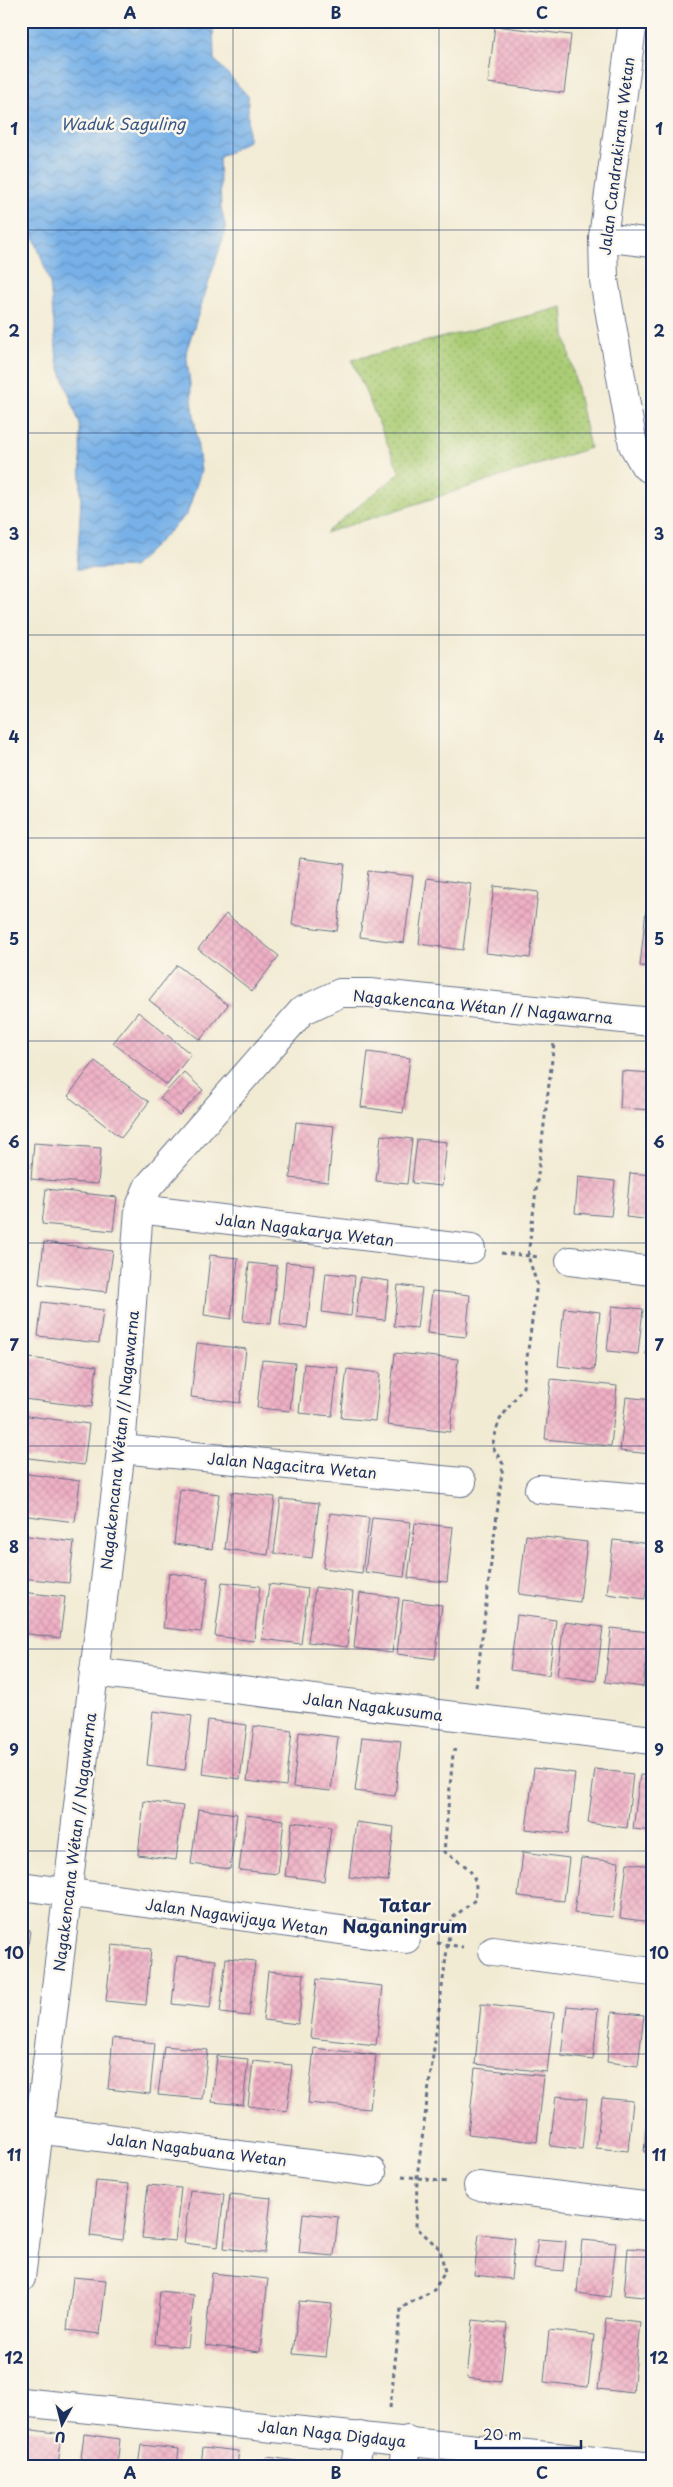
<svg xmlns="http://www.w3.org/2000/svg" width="673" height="2487" font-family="'Playpen Sans',sans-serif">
<defs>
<pattern id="grass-dots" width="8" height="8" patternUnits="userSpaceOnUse" patternTransform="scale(1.25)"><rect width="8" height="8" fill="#aacc75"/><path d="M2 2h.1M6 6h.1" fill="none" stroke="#8aa663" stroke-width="1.8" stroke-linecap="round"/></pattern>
<pattern id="water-waves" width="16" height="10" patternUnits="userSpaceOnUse" patternTransform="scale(1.25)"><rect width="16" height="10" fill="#77b1e8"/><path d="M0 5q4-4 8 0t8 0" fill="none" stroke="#6190bf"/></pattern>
<pattern id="building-cross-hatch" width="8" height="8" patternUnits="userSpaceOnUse" patternTransform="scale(1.25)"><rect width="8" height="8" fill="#efafc4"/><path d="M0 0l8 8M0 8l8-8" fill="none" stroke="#cc97ab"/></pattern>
</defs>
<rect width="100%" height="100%" fill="#fbf7ec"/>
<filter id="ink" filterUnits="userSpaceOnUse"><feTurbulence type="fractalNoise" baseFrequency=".02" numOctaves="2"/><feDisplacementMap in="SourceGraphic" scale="10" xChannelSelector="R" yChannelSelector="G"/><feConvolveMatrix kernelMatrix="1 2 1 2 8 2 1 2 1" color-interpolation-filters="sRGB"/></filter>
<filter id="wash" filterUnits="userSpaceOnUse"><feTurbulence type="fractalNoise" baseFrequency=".0096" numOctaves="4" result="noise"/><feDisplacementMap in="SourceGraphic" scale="20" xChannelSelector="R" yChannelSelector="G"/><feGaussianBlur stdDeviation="1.12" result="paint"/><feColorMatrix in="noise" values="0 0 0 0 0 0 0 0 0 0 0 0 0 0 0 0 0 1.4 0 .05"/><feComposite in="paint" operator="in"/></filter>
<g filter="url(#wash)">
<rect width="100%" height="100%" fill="#f2ebd4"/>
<!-- grass -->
<path fill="url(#grass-dots)" stroke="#627e6a" d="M563,307L565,335L590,448L325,533L400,473L352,360Z"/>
<!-- water -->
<path fill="url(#water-waves)" stroke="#4970a3" d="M21,21H213L214,59L248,96V141L219,158L221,208L226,229L186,352L201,471L187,514L133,567L77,569L81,499L80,425L57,360L50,283L31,228L21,219Z"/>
<g id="blocks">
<!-- building -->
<g fill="url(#building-cross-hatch)">
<path d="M495,26L571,35L564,93L488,83Z"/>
<path d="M300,858L345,864L337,931L292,925Z"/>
<path d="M368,871L413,876L404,943L360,937Z"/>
<path d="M427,878L471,884L463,950L419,944Z"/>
<path d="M494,886L538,892L530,958L486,953Z"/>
<path d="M646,910H652V967L640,966Z"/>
<path d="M226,914L279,956L252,991L198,949Z"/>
<path d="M177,965L228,1005L200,1040L149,1000Z"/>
<path d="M138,1012L191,1054L167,1085L113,1043Z"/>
<path d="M368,1052L410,1058L403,1113L361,1107Z"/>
<path d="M95,1061L149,1102L121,1138L68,1096Z"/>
<path d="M622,1071L652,1073V1110L620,1108Z"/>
<path d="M184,1072L203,1090L179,1115L160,1098Z"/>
<path d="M296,1122L334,1126L328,1182L290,1178Z"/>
<path d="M381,1135L412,1139L407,1184L376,1181Z"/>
<path d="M417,1139L447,1142L442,1186L412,1183Z"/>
<path d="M34,1143L101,1148L98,1184L31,1179Z"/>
<path d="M630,1173L652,1175V1220L626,1217Z"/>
<path d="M578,1177L615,1181L611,1216L575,1213Z"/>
<path d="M46,1189L117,1197L113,1231L42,1224Z"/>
<path d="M44,1242L113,1251L107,1292L39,1284Z"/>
<path d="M210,1255L238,1258L231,1319L204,1315Z"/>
<path d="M286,1262L314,1265L307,1328L280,1325Z"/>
<path d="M249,1263L277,1266L271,1324L243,1321Z"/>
<path d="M326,1273L355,1276L351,1316L322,1312Z"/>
<path d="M360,1277L389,1281L385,1320L356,1317Z"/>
<path d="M398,1285L422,1288L417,1328L394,1326Z"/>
<path d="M432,1291L470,1295L466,1337L427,1333Z"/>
<path d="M42,1302L103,1310L99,1343L38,1336Z"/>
<path d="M612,1306L643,1309L638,1354L607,1351Z"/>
<path d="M564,1308L600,1312L594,1370L558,1366Z"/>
<path d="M650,1314H652V1354H646Z"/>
<path d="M197,1343L246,1349L240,1403L191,1397Z"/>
<path d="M395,1353L458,1359L450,1432L387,1425Z"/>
<path d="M29,1358L97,1366L92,1407L23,1399Z"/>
<path d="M262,1360L295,1363L290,1411L257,1408Z"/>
<path d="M304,1364L338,1367L332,1416L299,1413Z"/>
<path d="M347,1369L380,1373L375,1421L341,1418Z"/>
<path d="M551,1379L617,1386L611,1446L545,1439Z"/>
<path d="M626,1397L652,1400V1454L620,1451Z"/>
<path d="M21,1415L89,1424L84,1465L21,1457Z"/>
<path d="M21,1473L80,1481L75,1522L21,1515Z"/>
<path d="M180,1489L219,1494L212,1549L174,1544Z"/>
<path d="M232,1492L275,1497L268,1555L225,1549Z"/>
<path d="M281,1499L319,1503L312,1558L274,1553Z"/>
<path d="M330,1513L369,1518L362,1573L323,1568Z"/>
<path d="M372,1518L411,1522L404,1577L365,1572Z"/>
<path d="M415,1523L453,1527L447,1582L408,1578Z"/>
<path d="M21,1535L74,1542L69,1583L21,1578Z"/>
<path d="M526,1535L587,1542L580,1602L519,1594Z"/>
<path d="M613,1540L652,1544L645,1599L607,1594Z"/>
<path d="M169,1573L208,1578L201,1632L163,1628Z"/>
<path d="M222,1582L260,1586L254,1641L215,1636Z"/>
<path d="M269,1584L308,1589L301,1644L262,1639Z"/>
<path d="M315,1587L353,1592L347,1647L308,1642Z"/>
<path d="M21,1592L65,1597L60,1638L21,1633Z"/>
<path d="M360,1593L399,1598L392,1653L354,1648Z"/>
<path d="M403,1600L442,1605L435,1659L397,1654Z"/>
<path d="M517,1615L556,1620L549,1675L510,1670Z"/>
<path d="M564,1622L603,1627L596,1681L557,1676Z"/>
<path d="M611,1628L650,1632L643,1687L605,1682Z"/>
<path d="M153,1711L192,1716L185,1770L147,1765Z"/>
<path d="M208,1720L247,1725L240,1779L202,1774Z"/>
<path d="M254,1726L292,1731L286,1786L247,1781Z"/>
<path d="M299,1732L338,1737L331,1791L293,1787Z"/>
<path d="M362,1737L401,1741L395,1796L355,1791Z"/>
<path d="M534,1768L575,1773L568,1834L526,1829Z"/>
<path d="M595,1769L633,1774L627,1828L588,1823Z"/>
<path d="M640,1775L652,1776V1831L633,1829Z"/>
<path d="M144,1801L183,1806L176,1860L138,1855Z"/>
<path d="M198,1809L237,1814L230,1869L191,1864Z"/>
<path d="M246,1815L284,1820L278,1874L239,1870Z"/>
<path d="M292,1822L331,1827L324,1881L285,1876Z"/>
<path d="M356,1822L394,1827L388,1881L349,1877Z"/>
<path d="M523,1852L569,1858L564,1901L518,1896Z"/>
<path d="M581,1858L619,1862L613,1917L574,1913Z"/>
<path d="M627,1863L652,1866V1922L620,1918Z"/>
<path d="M21,1928L30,1930L23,1983H21Z"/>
<path d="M112,1945L151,1949L146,2005L106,2001Z"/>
<path d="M177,1956L216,1960L210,2008L172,2004Z"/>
<path d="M226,1958L255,1961L249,2016L220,2013Z"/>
<path d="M268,1971L304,1974L298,2024L263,2020Z"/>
<path d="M317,1979L383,1986L376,2045L310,2038Z"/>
<path d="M481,2004L554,2013L547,2072L475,2064Z"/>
<path d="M567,2006L598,2009L593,2060L561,2056Z"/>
<path d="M612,2012L644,2015L638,2066L607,2062Z"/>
<path d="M113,2038L155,2043L150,2094L108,2089Z"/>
<path d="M164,2046L208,2050L202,2099L158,2095Z"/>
<path d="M314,2048L376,2055L370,2109L308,2103Z"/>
<path d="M217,2056L248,2059L243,2105L212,2102Z"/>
<path d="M253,2061L292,2065L287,2111L248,2106Z"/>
<path d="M475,2068L544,2076L537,2142L468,2134Z"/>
<path d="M556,2096L587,2099L582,2150L550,2146Z"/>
<path d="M602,2098L633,2101L628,2151L596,2148Z"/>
<path d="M649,2102H652V2153L644,2152Z"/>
<path d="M96,2181L129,2184L123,2240L90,2236Z"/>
<path d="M148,2185L181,2188L175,2241L142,2238Z"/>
<path d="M190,2190L224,2194L218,2247L184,2243Z"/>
<path d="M230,2194L271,2198L265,2253L224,2248Z"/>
<path d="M303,2213L338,2217L334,2256L299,2253Z"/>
<path d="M479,2234L515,2238L511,2279L474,2275Z"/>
<path d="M538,2239L566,2241L563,2271L534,2268Z"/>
<path d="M582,2240L616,2243L610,2297L577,2293Z"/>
<path d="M628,2248L652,2250V2298L624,2295Z"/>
<path d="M212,2273L268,2279L260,2352L205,2345Z"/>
<path d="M73,2277L106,2280L100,2334L67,2330Z"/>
<path d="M160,2291L194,2295L188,2347L155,2344Z"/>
<path d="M299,2301L332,2304L326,2357L293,2354Z"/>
<path d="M606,2318L640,2322L633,2393L598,2389Z"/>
<path d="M473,2320L507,2324L501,2382L467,2378Z"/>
<path d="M549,2330L594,2335L588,2387L544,2382Z"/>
<path d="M26,2429L62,2434L58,2466H21Z"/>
<path d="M84,2434L120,2439L117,2466H80Z"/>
<path d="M141,2445L179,2449L177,2466H138Z"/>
<path d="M203,2447L239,2451L237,2466H201Z"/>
<path d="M267,2457L313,2463L312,2466H265Z"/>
</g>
</g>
</g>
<g filter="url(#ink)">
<use href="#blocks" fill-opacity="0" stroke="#667187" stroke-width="1"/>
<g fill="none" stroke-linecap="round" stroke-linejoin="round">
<!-- minor casing -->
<g stroke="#667187" stroke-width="30">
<g id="minor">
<path d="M633,21L603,237L604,280L633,445L645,466L652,470"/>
<path d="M603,237L652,243"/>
<path d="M139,1209L471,1249"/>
<path d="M570,1261L652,1271"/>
<path d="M121,1449L462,1482"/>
<path d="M539,1489L652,1499"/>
<path d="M94,1672L652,1740"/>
<path d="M21,1886L406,1939"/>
<path d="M493,1951L652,1972"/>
<path d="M21,2127L372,2172"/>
<path d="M478,2186L652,2207"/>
<path d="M21,2278L121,1449L139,1209L148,1187L302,1011L340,993H370L652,1022"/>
<path d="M21,2402L644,2466"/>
<path d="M355,2466L360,2436"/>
<path d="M403,2466L407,2440"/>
</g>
</g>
<!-- path -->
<g stroke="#667187" stroke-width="3" stroke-dasharray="4 4" stroke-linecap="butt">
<path d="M501,1253L540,1257"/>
<path d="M476,1687L503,1464L492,1446L499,1421L523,1387L537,1284L528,1256L554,1043"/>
<path d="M437,1943L463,1947"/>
<path d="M402,2176L448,2182"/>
<path d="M390,2408L401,2308L434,2290L445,2272L440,2249L416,2227L417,2177L451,1919L475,1900C480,1871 466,1866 444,1852L453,1754L455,1749"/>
</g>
<!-- minor -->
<use href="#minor" stroke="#fff" stroke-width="28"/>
</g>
</g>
<!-- grid -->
<path fill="none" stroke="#1b2f5e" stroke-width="1" stroke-opacity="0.55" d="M233,21V2466M439,21V2466M21,230H652M21,433H652M21,635H652M21,838H652M21,1041H652M21,1243H652M21,1446H652M21,1649H652M21,1851H652M21,2054H652M21,2257H652"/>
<g text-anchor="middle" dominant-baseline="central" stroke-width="5" stroke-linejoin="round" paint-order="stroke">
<!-- street labels -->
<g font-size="15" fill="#1b2f5e" stroke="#fbf7ec">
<text transform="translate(616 156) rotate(-83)">Jalan Candrakirana Wetan</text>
<text transform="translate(483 1006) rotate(5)">Nagakencana Wétan // Nagawarna</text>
<text transform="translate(305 1229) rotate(7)">Jalan Nagakarya Wetan</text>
<text transform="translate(119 1440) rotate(-84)">Nagakencana Wétan // Nagawarna</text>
<text transform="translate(292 1465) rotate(5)">Jalan Nagacitra Wetan</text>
<text transform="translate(373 1706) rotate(7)">Jalan Nagakusuma</text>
<text transform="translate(74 1842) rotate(-83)">Nagakencana Wétan // Nagawarna</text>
<text transform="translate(237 1916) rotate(8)">Jalan Nagawijaya Wetan</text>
<text transform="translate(197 2149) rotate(7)">Jalan Nagabuana Wetan</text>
<text transform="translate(332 2433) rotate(6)">Jalan Naga Digdaya</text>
</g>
<!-- water labels -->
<g font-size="16" font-style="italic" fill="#375687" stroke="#fbf7ec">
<text x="123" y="123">Waduk Saguling</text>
</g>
<!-- quarter labels -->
<g font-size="18" font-weight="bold" fill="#1b2f5e" stroke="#fbf7ec">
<text x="405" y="1904">Tatar<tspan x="405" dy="21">Naganingrum</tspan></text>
</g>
</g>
<!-- margin -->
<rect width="673" height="2487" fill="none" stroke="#fbf7ec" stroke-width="55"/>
<!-- north arrow -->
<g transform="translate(62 2424) rotate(187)" stroke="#fbf7ec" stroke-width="4" paint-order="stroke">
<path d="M0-4L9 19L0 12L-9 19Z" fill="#1b2f5e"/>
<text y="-8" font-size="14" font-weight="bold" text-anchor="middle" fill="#1b2f5e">U</text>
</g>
<!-- scale -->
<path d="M476 2440v8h105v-8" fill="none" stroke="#1b2f5e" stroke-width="2.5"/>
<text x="483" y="2440" font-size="15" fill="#1b2f5e" stroke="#fbf7ec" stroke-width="4" paint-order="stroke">20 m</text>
<rect x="28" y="28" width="618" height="2432" fill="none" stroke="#1b2f5e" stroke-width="2"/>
<g font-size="16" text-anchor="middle" font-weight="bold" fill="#1b2f5e">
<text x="130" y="19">A</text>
<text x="336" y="19">B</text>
<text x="542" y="19">C</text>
<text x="14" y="135">1</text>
<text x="659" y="135">1</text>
<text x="14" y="337">2</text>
<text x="659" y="337">2</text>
<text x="14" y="540">3</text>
<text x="659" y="540">3</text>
<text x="14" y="743">4</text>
<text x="659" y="743">4</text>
<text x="14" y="945">5</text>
<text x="659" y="945">5</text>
<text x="14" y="1148">6</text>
<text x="659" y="1148">6</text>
<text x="14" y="1351">7</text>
<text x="659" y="1351">7</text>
<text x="14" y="1553">8</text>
<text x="659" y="1553">8</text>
<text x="14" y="1756">9</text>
<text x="659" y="1756">9</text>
<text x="14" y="1959">10</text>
<text x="659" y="1959">10</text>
<text x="14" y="2161">11</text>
<text x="659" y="2161">11</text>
<text x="14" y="2364">12</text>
<text x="659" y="2364">12</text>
<text x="130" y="2479">A</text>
<text x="336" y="2479">B</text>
<text x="542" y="2479">C</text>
</g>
</svg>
